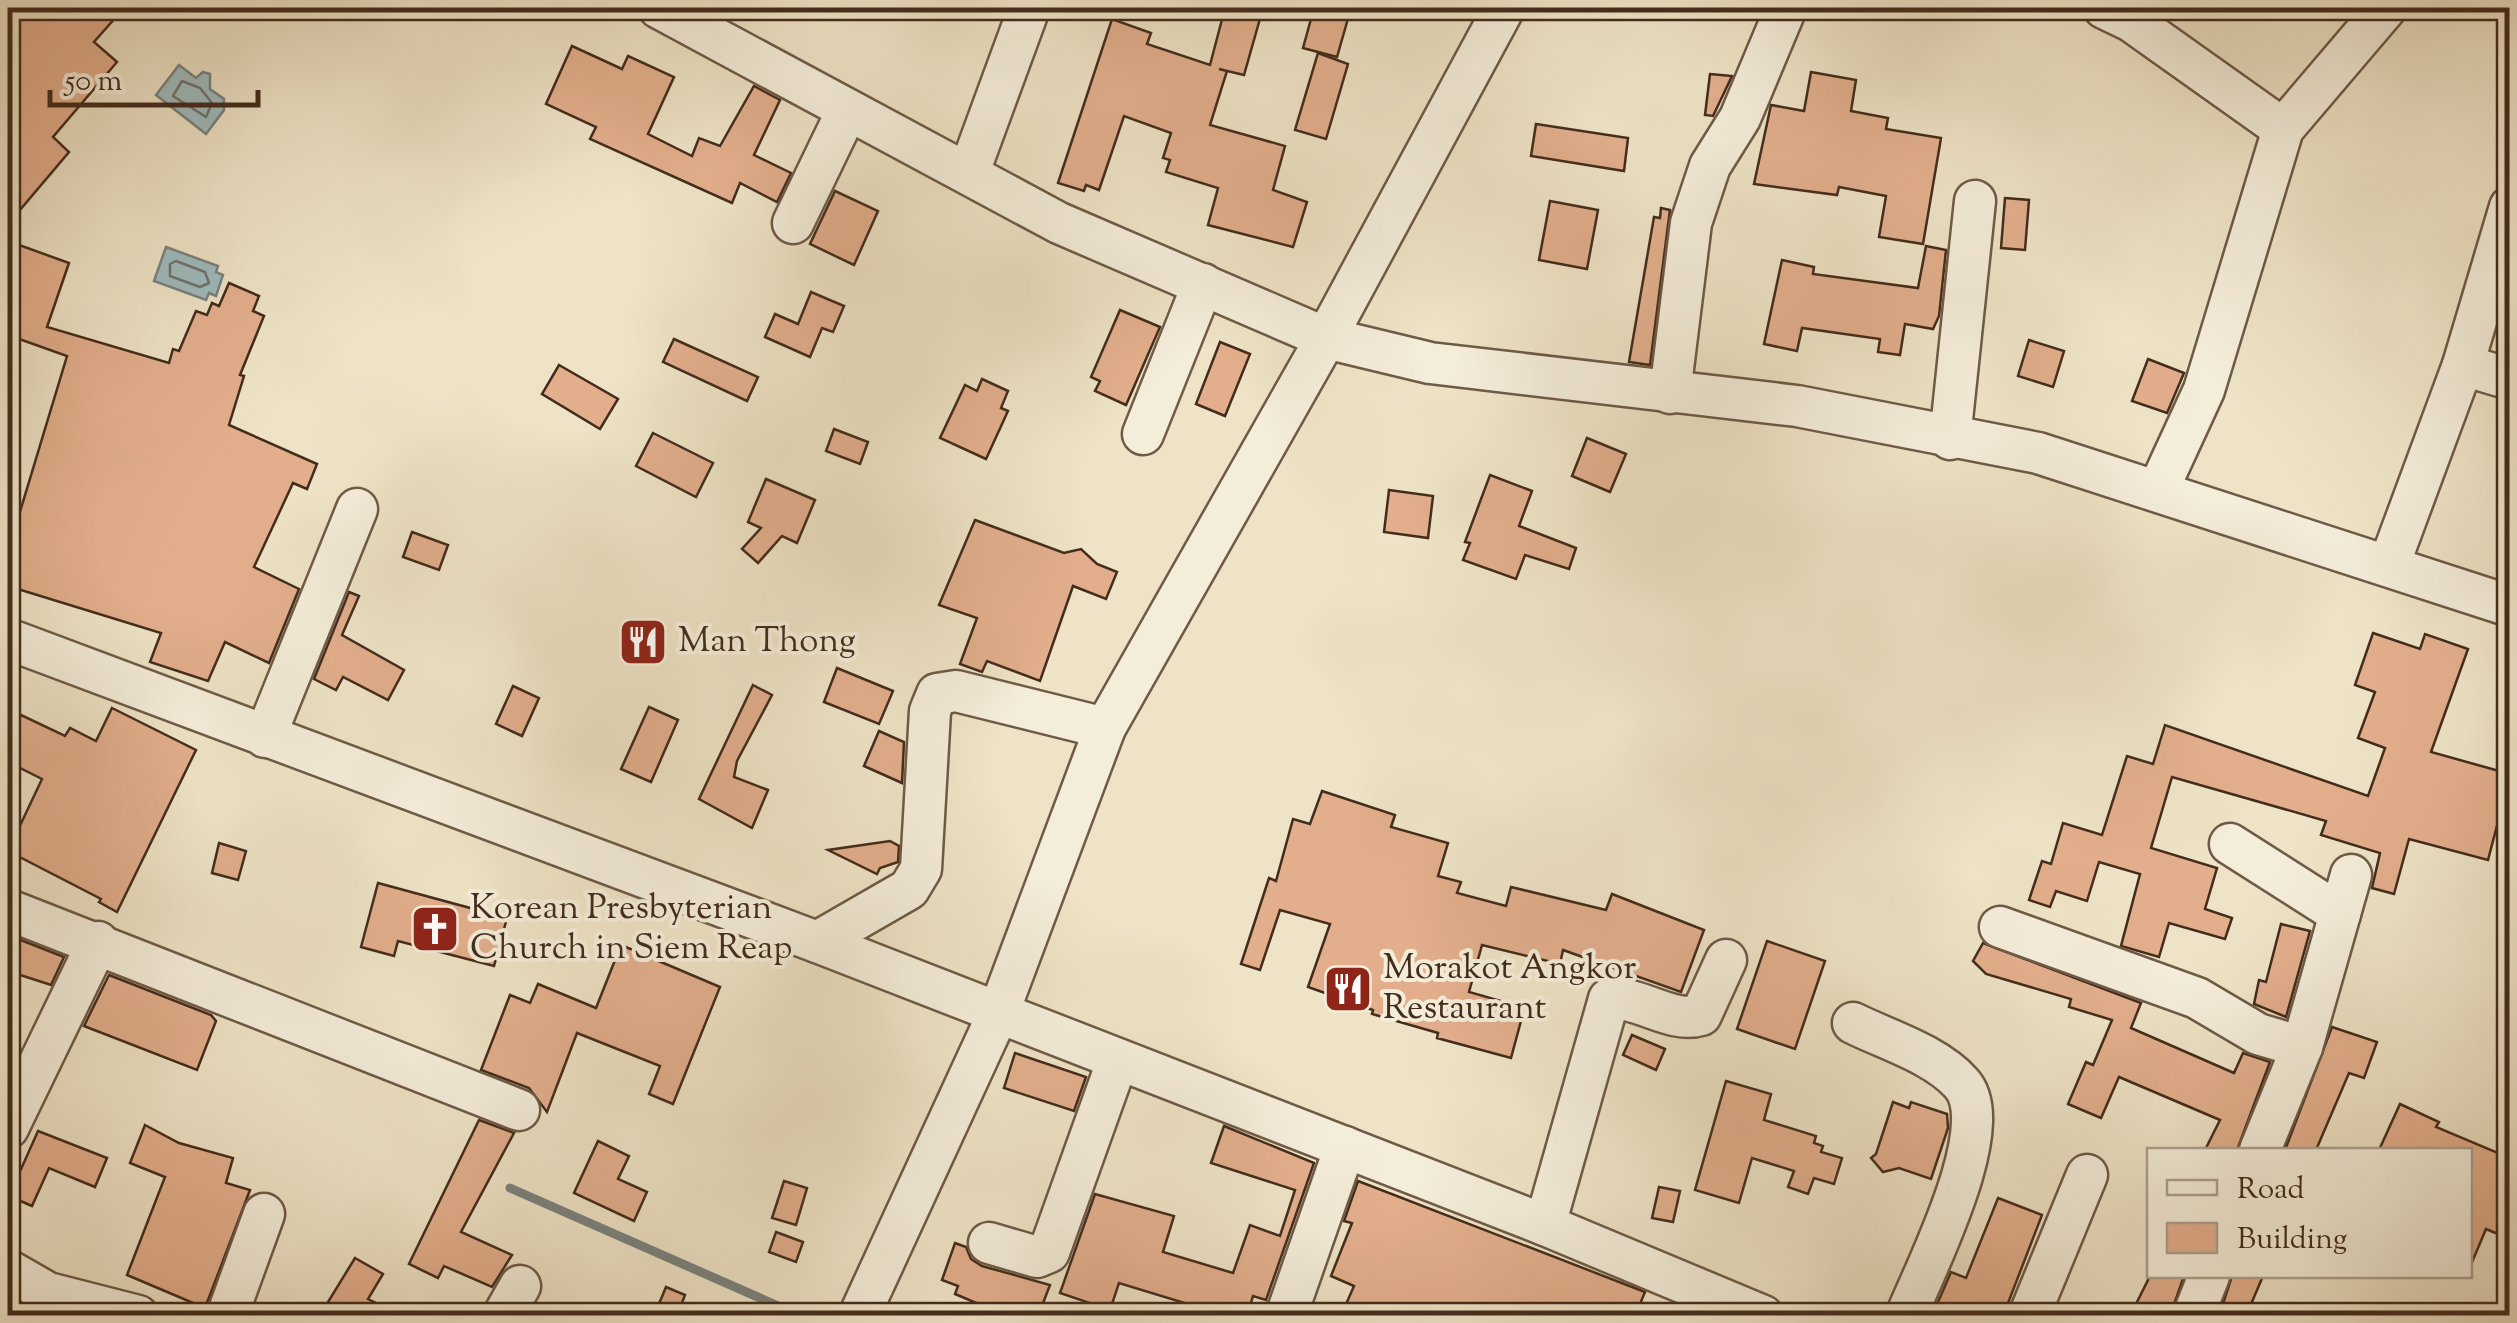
<svg xmlns="http://www.w3.org/2000/svg" width="2517" height="1323" font-family="'Sorts Mill Goudy',serif">
<rect width="100%" height="100%" fill="#eee3c6"/>
<filter id="stains"><feTurbulence type="fractalNoise" baseFrequency=".002" numOctaves="4"/><feColorMatrix values="0 0 0 0 .2 0 0 0 0 .09 0 0 0 0 .02 0 0 0 .5 -.17"/></filter>
<radialGradient id="worn" r=".72"><stop offset=".6" stop-color="#630" stop-opacity="0"/><stop offset="1" stop-color="#630" stop-opacity=".3"/></radialGradient>
<!-- water -->
<g fill="#9ebbbf" stroke="#7a827e" stroke-width="2.5">
<path d="M179,65L196,78L203,72L210,74V89L224,99V110L206,134L156,95Z"/>
<path d="M166,247L218,266L216,272L223,275L216,296L209,293L206,300L154,281Z"/>
</g>
<g fill="none" stroke-linecap="round" stroke-linejoin="round">
<!-- shore -->
<g stroke="#70746e" stroke-width="2.5">
<path d="M182,81L200,88L212,103L206,117L173,96Z"/>
<path d="M176,261L205,272L209,283L200,287L170,276V264Z"/>
</g>
<!-- stream -->
<path stroke="#7a827e" stroke-width="9" d="M510,1188L801,1316"/>
</g>
<!-- building -->
<g fill="#e2ae8c" stroke="#432c1c" stroke-width="2.5">
<path d="M8,8H124L94,42L117,62L53,137L69,152L8,224Z"/>
<path d="M1225,8H1263L1244,75L1219,69L1227,71L1210,125L1285,146L1273,190L1307,202L1293,247L1208,225L1218,188L1166,172L1170,160L1163,158L1171,133L1124,116L1099,190L1086,185L1084,191L1058,183L1112,19L1151,33L1147,44L1210,65Z"/>
<path d="M1314,8H1351L1337,57L1303,48Z"/>
<path d="M572,46L622,69L628,56L674,77L648,134L692,156L699,138L720,146L754,86L780,100L754,155L791,173L777,202L740,183L732,203L590,139L596,127L546,104Z"/>
<path d="M1318,53L1348,64L1326,139L1295,130Z"/>
<path d="M1811,72L1856,80L1851,111L1888,118L1886,129L1941,138L1923,244L1879,237L1886,196L1839,187L1837,195L1754,184L1771,105L1804,111Z"/>
<path d="M1710,74L1732,76L1713,116L1705,115Z"/>
<path d="M1536,124L1628,138L1624,171L1531,156Z"/>
<path d="M835,191L878,211L854,265L810,244Z"/>
<path d="M2005,198L2029,200L2025,250L2001,248Z"/>
<path d="M1550,201L1598,210L1587,269L1539,260Z"/>
<path d="M1661,208L1670,210L1650,365L1629,362L1654,217L1660,218Z"/>
<path d="M8,241L69,263L47,327L169,363L173,349L179,351L196,311L207,315L212,303L219,306L229,283L259,296L253,311L264,316L240,375L244,376L229,425L317,464L307,489L293,483L254,567L299,589L269,663L225,642L208,681L150,662L161,633L8,586V522L16,525L67,356L8,335Z"/>
<path d="M1926,246L1946,250L1939,316L1933,329L1905,324L1900,355L1878,352L1880,339L1802,328L1797,351L1764,344L1782,260L1814,267L1813,274L1918,288Z"/>
<path d="M811,292L844,306L833,332L822,328L810,357L765,337L775,314L798,324Z"/>
<path d="M1120,310L1160,327L1126,405L1095,391L1100,381L1091,377Z"/>
<path d="M674,339L758,377L747,401L663,362Z"/>
<path d="M2029,340L2064,351L2053,387L2018,376Z"/>
<path d="M1220,342L1250,354L1225,416L1196,404Z"/>
<path d="M2148,359L2184,373L2167,413L2132,401Z"/>
<path d="M559,365L618,399L600,429L542,394Z"/>
<path d="M982,379L1008,391L1001,408L1008,411L986,459L940,438L965,385L977,391Z"/>
<path d="M834,429L868,442L860,464L826,451Z"/>
<path d="M653,433L713,463L696,497L636,466Z"/>
<path d="M1587,438L1626,454L1610,492L1572,476Z"/>
<path d="M1490,475L1532,491L1519,526L1576,548L1569,569L1525,555L1516,579L1463,560L1470,543L1465,542Z"/>
<path d="M766,479L815,500L797,543L782,536L758,563L742,549L761,528L748,522Z"/>
<path d="M1389,490L1433,496L1428,538L1384,532Z"/>
<path d="M975,520L1064,553L1081,549L1097,564L1117,572L1106,599L1073,586L1040,681L987,661L982,672L960,664L977,618L939,605Z"/>
<path d="M412,532L448,545L439,570L403,557Z"/>
<path d="M349,592L359,596L342,635L404,670L388,700L343,677L336,690L314,679Z"/>
<path d="M2373,633L2420,649L2425,634L2468,649L2431,752L2510,774V821L2499,818L2488,860L2409,839L2394,894L2372,888L2380,853L2321,835L2326,821L2172,777L2151,848L2217,868L2205,909L2232,918L2225,939L2169,923L2159,957L2121,946L2140,874L2099,862L2087,901L2056,891L2050,907L2029,900L2042,861L2051,864L2063,823L2102,835L2127,756L2153,764L2165,725L2368,796L2385,748L2358,738L2375,692L2355,685Z"/>
<path d="M837,668L893,691L879,724L824,702Z"/>
<path d="M753,685L772,695L737,761L734,777L768,790L752,828L699,799Z"/>
<path d="M513,686L539,698L522,736L496,724Z"/>
<path d="M649,707L678,720L651,782L621,769Z"/>
<path d="M112,708L196,750L117,912L99,902L101,899L8,851L42,779L8,762V744L21,715L65,736L70,728L96,741Z"/>
<path d="M879,731L904,742L902,783L864,766Z"/>
<path d="M1322,791L1395,815L1391,827L1448,843L1438,876L1461,882L1457,893L1506,906L1511,887L1606,910L1612,894L1704,930L1681,992L1563,950L1560,964L1482,945L1469,992L1508,1003L1505,1012L1522,1017L1511,1058L1437,1038L1438,1033L1372,1014L1373,1010L1308,987L1330,924L1280,910L1260,970L1241,964L1269,878L1276,881L1293,819L1310,824Z"/>
<path d="M890,841L899,846L898,862L880,868L877,874L828,850Z"/>
<path d="M219,843L246,851L238,880L212,873Z"/>
<path d="M378,883L507,918L494,966L398,941L394,956L361,947Z"/>
<path d="M2281,924L2310,931L2286,1017L2254,1004L2259,980L2266,982Z"/>
<path d="M8,935L64,957L51,985L8,971Z"/>
<path d="M1767,941L1825,961L1795,1049L1737,1029Z"/>
<path d="M1983,943L2141,1003L2131,1028L2234,1073L2243,1053L2270,1062L2237,1150H2205L2220,1120L2119,1077L2101,1118L2068,1104L2086,1062L2093,1065L2112,1020L2069,1007L2071,999L1986,974L1973,961Z"/>
<path d="M621,945L720,987L673,1104L649,1094L660,1066L577,1033L547,1112L529,1088L481,1070L510,995L530,1003L538,984L596,1008Z"/>
<path d="M109,975L211,1015L216,1021L197,1070L84,1026Z"/>
<path d="M2332,1027L2377,1042L2364,1078L2349,1073L2316,1150H2285Z"/>
<path d="M1632,1035L1665,1049L1656,1070L1623,1055Z"/>
<path d="M1015,1053L1086,1077L1074,1111L1004,1088Z"/>
<path d="M1726,1081L1771,1094L1764,1120L1816,1136L1814,1143L1823,1146L1821,1152L1842,1158L1834,1184L1814,1178L1808,1194L1788,1187L1794,1171L1752,1158L1739,1203L1695,1190Z"/>
<path d="M1893,1102L1909,1108L1911,1102L1947,1114L1948,1128L1931,1179L1899,1168L1883,1172L1871,1158L1876,1154Z"/>
<path d="M2400,1104L2439,1122L2436,1127L2510,1158V1239L2486,1229L2470,1267V1150H2379Z"/>
<path d="M479,1120L514,1133L461,1232L512,1255L492,1287L444,1266L438,1278L409,1264Z"/>
<path d="M145,1125L179,1143L233,1158L226,1183L250,1190L205,1308L127,1275L165,1177L130,1163Z"/>
<path d="M1224,1126L1314,1163L1266,1300L1253,1296L1247,1316H1227L1119,1283L1110,1310L1060,1293L1095,1194L1174,1216L1163,1252L1233,1273L1250,1225L1280,1236L1295,1190L1211,1163Z"/>
<path d="M38,1131L107,1158L95,1187L49,1168L32,1206L9,1196Z"/>
<path d="M598,1141L629,1156L618,1179L647,1192L634,1221L574,1193Z"/>
<path d="M784,1181L807,1188L796,1225L772,1218Z"/>
<path d="M1358,1181L1645,1292L1635,1316H1359L1344,1309L1354,1286L1331,1276L1352,1223L1344,1221Z"/>
<path d="M1659,1187L1680,1191L1673,1222L1652,1218Z"/>
<path d="M1998,1198L2042,1215L2003,1316H1932L1951,1272L1966,1278Z"/>
<path d="M776,1232L803,1242L796,1262L769,1252Z"/>
<path d="M955,1243L966,1247L971,1259L982,1266L1050,1285L1038,1316H1007L955,1294L958,1286L942,1280Z"/>
<path d="M355,1258L383,1274L368,1299L403,1316H351L328,1302Z"/>
<path d="M2150,1276H2184L2170,1316H2130Z"/>
<path d="M2232,1276H2263L2246,1316H2219Z"/>
<path d="M666,1287L685,1295L677,1316H654Z"/>
</g>
<g fill="none" stroke-linecap="round" stroke-linejoin="round">
<!-- minor casing -->
<g stroke="#6e5a46" stroke-width="45">
<g id="minor">
<path d="M659,8L1059,223L1326,338L1430,363L1797,406L2038,453L2510,606"/>
<path d="M2104,8L2131,21L2283,129"/>
<path d="M969,172L1027,14"/>
<path d="M793,223L847,111"/>
<path d="M2463,365L2510,379"/>
<path d="M1670,393L1691,223L1710,166L1740,118L1786,8"/>
<path d="M1143,434L1203,284"/>
<path d="M1950,439L1975,201"/>
<path d="M2158,490L2204,390L2283,129L2386,8"/>
<path d="M2389,565L2463,365L2510,207"/>
<path d="M8,639L817,942L1545,1225L1763,1316"/>
<path d="M265,737L357,509"/>
<path d="M2230,844L2340,914"/>
<path d="M14,912L519,1110"/>
<path d="M2000,927L2197,998L2258,1034L2302,1047"/>
<path d="M817,942L909,889L921,869L930,711L937,694L956,691L1105,728"/>
<path d="M1853,1023C1887,1040 1935,1054 1961,1083C2000,1124 1925,1269 1906,1316"/>
<path d="M8,1128L98,942"/>
<path d="M2260,1150L2302,1047L2351,875"/>
<path d="M1545,1225L1609,999C1640,996 1671,1024 1701,1015L1726,960"/>
<path d="M989,1243L1037,1257L1049,1252L1117,1062"/>
<path d="M8,1270L48,1293L138,1316"/>
<path d="M227,1316L264,1214"/>
<path d="M503,1316L520,1286"/>
<path d="M859,1316L998,1014L1105,728L1326,338L1504,8"/>
<path d="M1286,1316L1345,1147"/>
<path d="M2029,1316L2087,1175"/>
<path d="M2193,1316L2209,1276"/>
</g>
</g>
<!-- minor -->
<use href="#minor" stroke="#f4edda" stroke-width="40"/>
</g>
<!-- icons -->
<defs>
<g id="restaurant-square" transform="scale(2.5)"><rect x="-9" y="-9" width="18" height="18" rx="4" fill="#8f2418" stroke="#f4edda"/><path d="M-5-6h1v4h1v-4h1v4h1v-4h1v5L-1.5 .5V6h-2V.5L-5-1ZM5-6V6H3V1.5H1.5Q1.5-4 5-6Z" fill="#fff"/></g>
<g id="church-square" transform="scale(2.5)"><rect x="-9" y="-9" width="18" height="18" rx="4" fill="#8f2418" stroke="#f4edda"/><path d="M-1.2-6h2.4v3.5h3.3v2.4h-3.3V6h-2.4V-.1h-3.3v-2.4h3.3Z" fill="#fff"/></g>
</defs>
<g fill-rule="evenodd">
<use href="#restaurant-square" x="643" y="642"/>
<use href="#church-square" x="435" y="929"/>
<use href="#restaurant-square" x="1348" y="989"/>
</g>
<g text-anchor="middle" dominant-baseline="central" stroke-width="8" stroke-linejoin="round" paint-order="stroke">
<!-- poi labels -->
<g font-size="35" fill="#432c1c" stroke="#f4edda" text-anchor="start">
<text x="678" y="642">Man Thong</text>
<text x="470" y="909">Korean Presbyterian<tspan x="470" dy="40">Church in Siem Reap</tspan></text>
<text x="1383" y="969">Morakot Angkor<tspan x="1383" dy="40">Restaurant</tspan></text>
</g>
</g>
<!-- margin -->
<rect width="2517" height="1323" fill="none" stroke="#eee3c6" stroke-width="40"/>
<rect x="10" y="10" width="2497" height="1303" fill="none" stroke="#432c1c" stroke-width="5"/>
<rect x="20" y="20" width="2477" height="1283" fill="none" stroke="#432c1c" stroke-width="2.5"/>
<!-- legend -->
<rect x="2147" y="1148" width="325" height="130" fill="#f4edda" stroke="#ada08e" stroke-width="2.5"/>
<rect x="2167" y="1180" width="50" height="15" fill="#f4edda" stroke="#ada08e" stroke-width="2.5"/>
<text x="2237" y="1198" font-size="30" fill="#432c1c">Road</text>
<rect x="2167" y="1223" width="50" height="30" fill="#e2ae8c" stroke="#ada08e" stroke-width="2.5"/>
<text x="2237" y="1248" font-size="30" fill="#432c1c">Building</text>
<!-- scale -->
<path d="M50 90v15h208v-15" fill="none" stroke="#432c1c" stroke-width="5"/>
<text x="65" y="90" font-size="30" fill="#432c1c" stroke="#f4edda" stroke-width="8" paint-order="stroke">50 m</text>
<rect width="100%" height="100%" filter="url(#stains)"/>
<rect width="100%" height="100%" fill="url(#worn)"/>
</svg>
